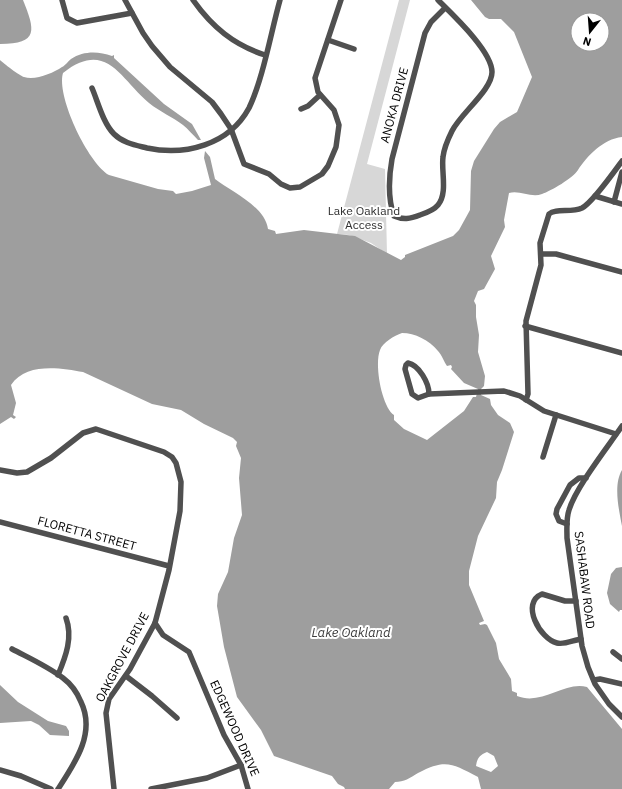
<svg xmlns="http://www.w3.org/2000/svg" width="622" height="789" font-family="'IBM Plex Sans',sans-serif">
<rect width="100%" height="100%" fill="#fff"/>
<!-- green -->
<path fill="#d7d7d7" d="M399,0H410L367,164L385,169L387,254L371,243L349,235L337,234Z"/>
<!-- water -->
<g fill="#9e9e9e" fill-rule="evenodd">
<path d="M0,0H23C35,30 39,44 0,44Z"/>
<path d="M471,0H622V137C603,139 587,156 578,170C573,178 551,191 542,194C531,198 520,190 509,193L504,220L505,227L491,256L495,269L484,289L478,291L474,301L476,305V317L479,335L478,352L485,376L484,386L481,389V395L490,399L491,405L498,415L510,423L514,432L502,470L497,482L496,498L478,536L469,571V585L484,621L479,623L480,625L485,624L487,625L496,643L499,659L511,679L512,691L517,693V696C542,706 564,681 587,687L622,729V789H481L478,777C453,764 446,758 418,773C410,778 404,782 395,782L389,789H345L344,787L338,784L332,776L274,756L261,730L237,697L224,647L217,606L218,594L228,572L234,538L242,515L239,478L241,458L236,446L237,442L233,438L204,424L181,410L152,404L83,372C61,368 26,362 11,385L16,403L13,415L16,417L14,419L11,417L0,424V60C3,63 20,76 24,77C35,81 53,73 62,67C65,66 68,61 71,59C83,51 98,51 112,56L114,55V58L164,104L192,124L201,140H198C193,135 188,129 183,125C173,117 160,112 149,103C120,79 107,39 63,73C56,96 88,163 109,175L158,189L173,191L176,194L192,191L211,185L204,158L205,151L210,157L215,179C230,191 265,206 268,229L275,231L276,234L304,230L355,236L401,260L405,257V255L453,236L459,230L470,210L471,171L474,161L494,129L500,122L517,112L532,77L514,32L501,19H489L485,17ZM578,20H602V44H578ZM402,333C415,333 429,340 438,351C442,355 444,362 447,366L451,365L452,367L451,369L464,383L478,389L476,397H473L464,411L427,440L404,429L394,420V415C382,407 374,365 380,350C383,342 394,336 402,333ZM487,752L494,756L498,766L491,772L476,766C477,758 480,755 487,752Z"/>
<path d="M622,470V526C619,510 613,485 622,470Z"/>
<path d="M622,567V610H620L619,612L610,604L607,593L611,574L616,568Z"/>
<path d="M0,685L18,702L48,721L66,726L69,731V736L50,735L39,725L31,721L0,723Z"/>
</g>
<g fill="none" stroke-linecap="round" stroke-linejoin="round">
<!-- minor -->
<g stroke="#505050" stroke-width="5.5">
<path d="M62,0L67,18L77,23L132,13"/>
<path d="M125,0L143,33L152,46L170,67L212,102L221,114L231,129L244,164L269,174L281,184L290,188L300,187L322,174L328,166L336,147L339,125L334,110L318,92L315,78L341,0"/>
<path d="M193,0C212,27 234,45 265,55"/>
<path d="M438,0C452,14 492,51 492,72C492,90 461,113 452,131C448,139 444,148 443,157C441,171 448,193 438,205C434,210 426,213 420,215C410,219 403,220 394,216C388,199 389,176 392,159L425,33L431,22L445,8"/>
<path d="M328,40L354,49"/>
<path d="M92,88C98,102 103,123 114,134C123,143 135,145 147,148C185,156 229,145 249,108C263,79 271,32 280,0"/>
<path d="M301,109L308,106L320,95"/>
<path d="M595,196L622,204"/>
<path d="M614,202L622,172"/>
<path d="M542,254H556L622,272"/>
<path d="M525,326L622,353"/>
<path d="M408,363C419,365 429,383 429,394L418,398L412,394L405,369L406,365Z"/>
<path d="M429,394L504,391L520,396L544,411L616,434"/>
<path d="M526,400L528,394L526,321L541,265L540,243L549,214C556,208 571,213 582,208C592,203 614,172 622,161"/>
<path d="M622,426C607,448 576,487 569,510C566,519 567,529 567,538L582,646L588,667L595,684L609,704L622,717"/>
<path d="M543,457L556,415"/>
<path d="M0,470L17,473L27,472L51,458L83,433L96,429L164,452L172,457L176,463L181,482L180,511L169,570L155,623L130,669L109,699L106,713L114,789"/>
<path d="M0,522L169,566"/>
<path d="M567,524L559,521L556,514L557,509L570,485L579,478H586"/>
<path d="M576,601H565L542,594C520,603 540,639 557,643C564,645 574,640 581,639"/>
<path d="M155,623L163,635L189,652L224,735L241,765L248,789"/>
<path d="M12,649C29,658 47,666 63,678C71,684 77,692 81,702C96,733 75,763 58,789"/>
<path d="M613,652L622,659"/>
<path d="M58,675C66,656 73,637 66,618"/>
<path d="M126,676L152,696L177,718"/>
<path d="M594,680L600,679L622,684"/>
<path d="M0,770L21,776L51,789"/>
<path d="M151,789L207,778L241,765"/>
</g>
</g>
<g text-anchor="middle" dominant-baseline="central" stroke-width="4" stroke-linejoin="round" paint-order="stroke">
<!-- street labels -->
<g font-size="12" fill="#000" stroke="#fff">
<text transform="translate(394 105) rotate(-75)">ANOKA DRIVE</text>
<text transform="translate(87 533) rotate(15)">FLORETTA STREET</text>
<text transform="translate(585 580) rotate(83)">SASHABAW ROAD</text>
<text transform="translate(122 657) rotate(-62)">OAKGROVE DRIVE</text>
<text transform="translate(235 728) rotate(66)">EDGEWOOD DRIVE</text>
</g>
<!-- park labels -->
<g font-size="12" fill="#2e2e2e" stroke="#fff">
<text x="364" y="210">Lake Oakland<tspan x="364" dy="14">Access</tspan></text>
</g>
<!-- water labels -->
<g font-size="13" font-style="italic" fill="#3f3f3f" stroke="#fff">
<text x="351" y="632">Lake Oakland</text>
</g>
</g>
<!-- north arrow -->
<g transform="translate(590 32) rotate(197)"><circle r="19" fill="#ffffff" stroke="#999999"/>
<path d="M0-3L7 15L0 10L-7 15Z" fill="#000000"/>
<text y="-6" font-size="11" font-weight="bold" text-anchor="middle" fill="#000000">N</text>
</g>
</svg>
